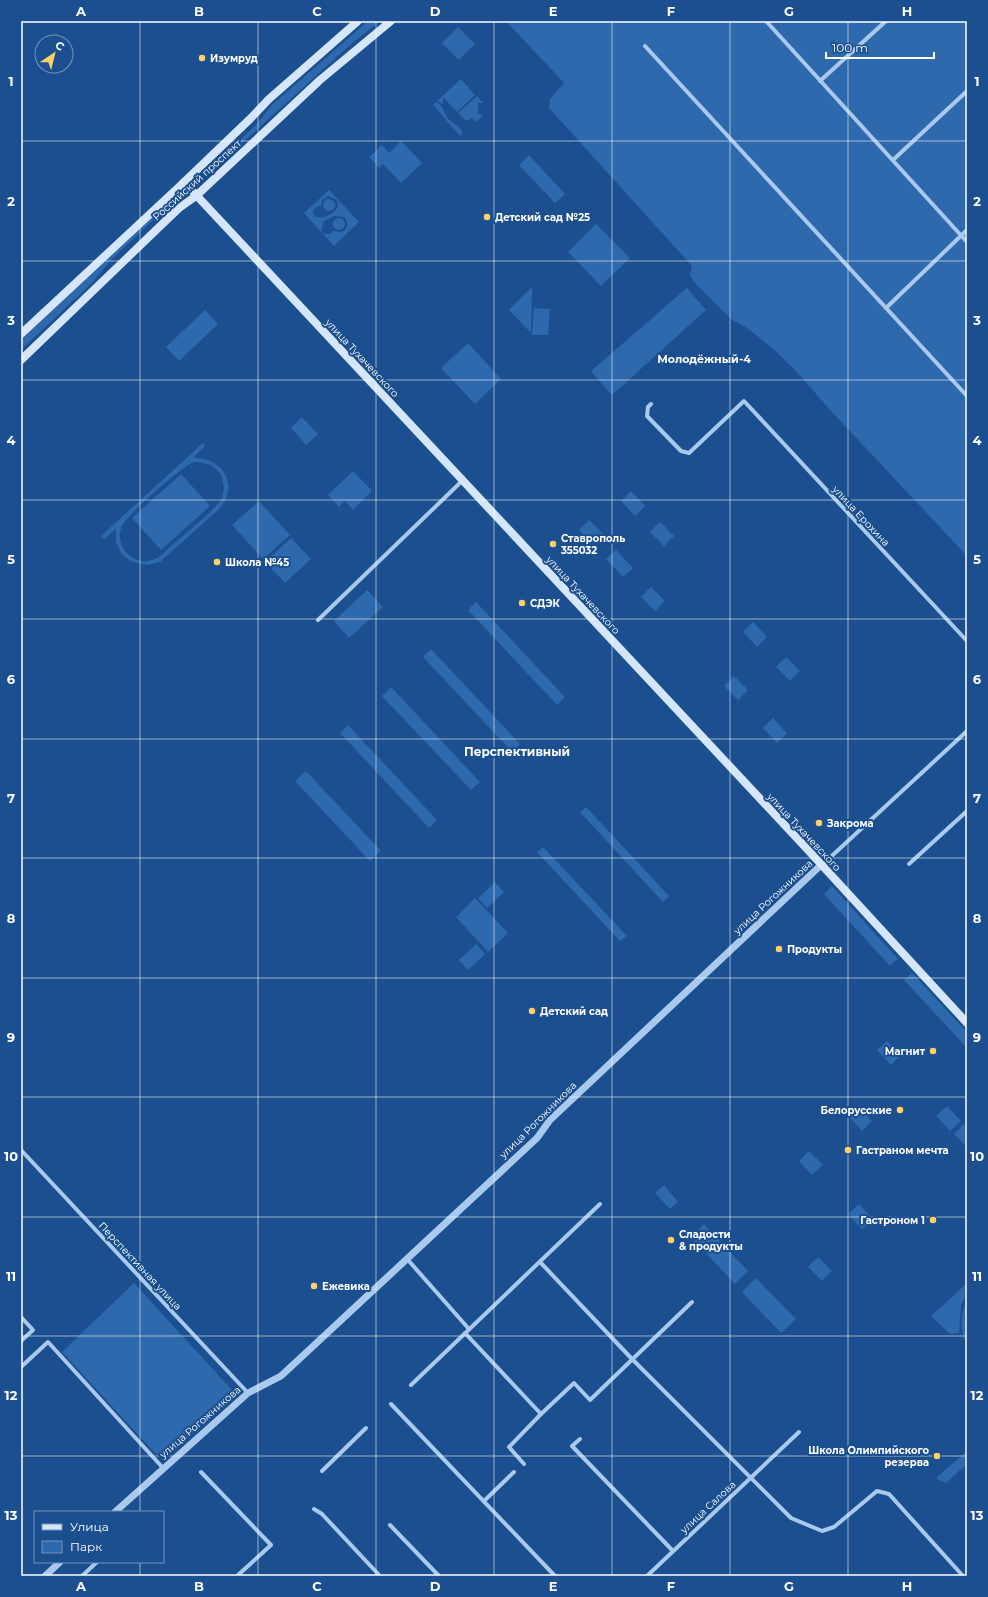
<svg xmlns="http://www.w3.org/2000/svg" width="988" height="1597" font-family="Montserrat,sans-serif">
<rect width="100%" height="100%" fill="#1b4f8f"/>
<!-- green -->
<g fill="#2e69ad" fill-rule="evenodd">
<path d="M368,21H380L351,44L218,165L216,162L255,126L273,104Z"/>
<path d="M506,21H967V556L830,410L797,372L771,347L747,328L731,319L694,282L690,275L692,266L549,108L550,99L564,83Z"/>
<path d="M458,27L475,44L459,60L442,43Z"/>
<path d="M461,79L475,95L457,112L444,98L442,104L437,101Z"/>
<path d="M477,96L483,103H478V114L483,115L476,122L472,118L466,121L458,113Z"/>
<path d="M436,102C444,106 443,111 447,117C451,124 460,125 463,133L460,136L433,105Z"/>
<path d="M401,141L422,163L401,183L383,164L379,168L369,157L382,145L389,153Z"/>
<path d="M529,155L565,194L555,203L519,165Z"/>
<path d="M329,190L359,222L334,246L304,213ZM328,196L337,200L338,207C333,215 319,222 313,214L314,209L318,206H321L322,200ZM334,216L344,217C349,223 348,228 342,232L333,231L330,234H324L321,230L324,223L322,222Z"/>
<circle cx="329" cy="205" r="6"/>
<path d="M169,200L171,203L110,261L92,283L21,350V340Z"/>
<circle cx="339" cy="224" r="6"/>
<path d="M596,224L630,258L601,286L568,252Z"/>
<path d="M532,287L531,333L509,310Z"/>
<path d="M687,288L706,310L612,395L591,371Z"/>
<path d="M534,308L550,309L548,335H532Z"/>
<path d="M205,310L218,324L179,361L166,347Z"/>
<path d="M468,343L501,379L475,404L441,368Z"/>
<path d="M302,417L318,434L306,445L291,428Z"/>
<path d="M203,443L205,446L193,458C223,457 241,486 218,510L160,562L148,565L130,561L121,553L116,542V529L104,539L101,536ZM194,462C204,462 212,464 219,472C224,479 225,489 222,498C215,511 183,535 171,546C166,551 160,558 152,560C133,566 115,547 121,528C125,516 182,466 194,462Z"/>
<path d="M353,471L372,491L353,510L345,501L339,507L328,495Z"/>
<path d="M181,474L210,506L161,550L132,518Z"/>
<path d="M631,491L645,506L635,516L621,501Z"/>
<path d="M259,501L290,535L263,559L232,525Z"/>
<path d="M589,520L603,534L593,544L579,530Z"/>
<path d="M660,522L674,536L664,546L650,532Z"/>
<path d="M291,538L311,559L285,583L265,562Z"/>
<path d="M616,550L633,568L623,577L606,559Z"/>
<path d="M651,587L665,601L655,611L641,597Z"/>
<path d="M367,590L383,607L349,638L334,621Z"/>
<path d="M476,602L565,697L557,705L468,610Z"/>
<path d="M753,622L767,637L757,647L743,632Z"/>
<path d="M431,649L520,744L512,752L423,657Z"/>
<path d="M786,657L800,671L790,681L776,667Z"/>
<path d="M734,676L748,690L738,700L724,686Z"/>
<path d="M391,687L480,782L471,790L382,696Z"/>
<path d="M773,718L787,733L777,743L763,728Z"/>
<path d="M348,725L437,820L429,828L340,733Z"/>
<path d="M306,771L381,851L370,861L295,781Z"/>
<path d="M586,807L669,896L663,902L580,812Z"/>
<path d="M543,847L627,936L620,941L537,852Z"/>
<path d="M495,882L504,892L487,908L478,898Z"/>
<path d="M832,886L898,959L890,966L824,894Z"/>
<path d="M475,898L508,933L488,952L456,917Z"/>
<path d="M476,944L485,954L468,970L459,960Z"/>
<path d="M912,973L967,1032V1048L904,980Z"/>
<path d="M887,1041L901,1055L891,1065L877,1050Z"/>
<path d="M858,1106L872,1121L862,1131L848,1116Z"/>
<path d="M947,1106L961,1121L950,1131L936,1116Z"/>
<path d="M964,1124L967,1127V1147L954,1134Z"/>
<path d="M809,1151L823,1165L812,1175L799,1161Z"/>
<path d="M664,1185L678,1202L670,1209L655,1193Z"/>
<path d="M859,1204L873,1219L862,1229L848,1214Z"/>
<path d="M704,1224L748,1271L735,1284L691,1237Z"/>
<path d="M818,1257L832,1271L822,1281L808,1267Z"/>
<path d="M756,1278L796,1319L781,1333L742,1292Z"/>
<path d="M134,1283L233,1391L234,1394L168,1457C160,1458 157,1455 152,1450L62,1352Z"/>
<path d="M967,1283V1294L961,1305L959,1333L950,1334L931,1316Z"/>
<path d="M967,1300V1344C959,1332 960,1313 967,1300Z"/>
<path d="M967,1451V1464L946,1483L937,1479L938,1476Z"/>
</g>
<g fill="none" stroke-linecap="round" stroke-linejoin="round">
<!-- minor -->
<g stroke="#a9c9ee" stroke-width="4">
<path d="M766,21L967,242"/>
<path d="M645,46L967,396"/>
<path d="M820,81L886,21"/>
<path d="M893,160L967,91"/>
<path d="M886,308L967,230"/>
<path d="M651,404L648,407L647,416L681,451L689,453L744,401L967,641"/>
<path d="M318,620L462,481"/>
<path d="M909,864L967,811"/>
<path d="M822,865L967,731"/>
<path d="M21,1150L248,1393"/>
<path d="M408,1260L469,1329"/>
<path d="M540,1262L632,1359L791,1518L822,1531L834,1527L877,1491L889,1494L963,1576"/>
<path d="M21,1317L33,1330L21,1341"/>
<path d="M465,1333L541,1414L509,1447L524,1464"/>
<path d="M21,1367L48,1342L163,1468"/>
<path d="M411,1385L600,1204"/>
<path d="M391,1404L555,1576"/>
<path d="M541,1414L574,1383L590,1400L692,1302"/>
<path d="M580,1439L572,1446L673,1551"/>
<path d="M322,1471L366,1428"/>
<path d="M201,1472L271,1545L237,1576"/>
<path d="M484,1501L514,1472"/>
<path d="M314,1509L322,1514L380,1576"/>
<path d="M390,1525L439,1576"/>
<path d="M82,1576L97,1562"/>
<path d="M647,1576L799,1432"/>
</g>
<!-- tertiary -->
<g stroke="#a9c9ee" stroke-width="7">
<path d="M115,1512L248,1393L281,1376L537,1138L550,1120L821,865"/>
<path d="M45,1576L60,1562"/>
</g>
<!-- secondary -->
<g stroke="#d6e6fa" stroke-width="8">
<path d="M184,182L808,850L967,1023"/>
<path d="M21,334L179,187L250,119L269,99L358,21"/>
<path d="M21,360L179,208L196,196L320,80L391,21"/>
</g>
</g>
<!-- grid -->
<path fill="none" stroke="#fff" stroke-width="1" stroke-opacity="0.55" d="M140,21V1512M258,21V1576M376,21V1576M494,21V1576M612,21V1576M730,21V1576M848,21V1576M21,141H967M21,261H967M21,380H967M21,500H967M21,619H967M21,739H967M21,858H967M21,978H967M21,1097H967M21,1217H967M21,1336H967M21,1456H967M140,1562V1576"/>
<!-- markers -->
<g fill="#ffd166" stroke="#1b4f8f" stroke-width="1.5">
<circle cx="202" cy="58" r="4"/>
<circle cx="487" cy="217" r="4"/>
<circle cx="553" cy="544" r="4"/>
<circle cx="217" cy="562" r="4"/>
<circle cx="522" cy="603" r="4"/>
<circle cx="819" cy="823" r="4"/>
<circle cx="779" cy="949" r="4"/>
<circle cx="532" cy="1011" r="4"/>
<circle cx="933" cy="1051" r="4"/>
<circle cx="900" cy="1110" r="4"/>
<circle cx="848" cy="1150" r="4"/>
<circle cx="933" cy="1220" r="4"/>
<circle cx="671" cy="1240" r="4"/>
<circle cx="314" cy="1286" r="4"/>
<circle cx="937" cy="1456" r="4"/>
</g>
<g text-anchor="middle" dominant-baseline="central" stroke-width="4" stroke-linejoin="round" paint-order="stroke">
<!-- poi labels -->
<g font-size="10" font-weight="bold" fill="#fff" stroke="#1b4f8f" text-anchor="start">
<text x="210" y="58">Изумруд</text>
<text x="495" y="217">Детский сад №25</text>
<text x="561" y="538">Ставрополь<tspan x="561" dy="12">355032</tspan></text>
<text x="225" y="562">Школа №45</text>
<text x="530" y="603">СДЭК</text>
<text x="827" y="823">Закрома</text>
<text x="787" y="949">Продукты</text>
<text x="540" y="1011">Детский сад</text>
<text x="925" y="1051" text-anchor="end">Магнит</text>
<text x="892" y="1110" text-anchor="end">Белорусские</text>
<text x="856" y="1150">Гастраном мечта</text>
<text x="925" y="1220" text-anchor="end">Гастроном 1</text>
<text x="679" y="1234">Сладости<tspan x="679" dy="12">&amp; продукты</tspan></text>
<text x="322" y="1286">Ежевика</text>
<text x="929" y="1450" text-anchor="end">Школа Олимпийского<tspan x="929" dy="12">резерва</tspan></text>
</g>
<!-- street labels -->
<g font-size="10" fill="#fff" stroke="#1b4f8f">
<text transform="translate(197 180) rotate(-42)">Российский проспект</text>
<text transform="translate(362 358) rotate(47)">улица Тухачевского</text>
<text transform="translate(861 516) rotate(47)">улица Ерохина</text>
<text transform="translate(583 595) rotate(47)">улица Тухачевского</text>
<text transform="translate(804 832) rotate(47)">улица Тухачевского</text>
<text transform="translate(773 897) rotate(-43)">улица Рогожникова</text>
<text transform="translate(538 1120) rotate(-45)">улица Рогожникова</text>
<text transform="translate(140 1266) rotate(47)">Перспективная улица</text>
<text transform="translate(200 1422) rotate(-41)">улица Рогожникова</text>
<text transform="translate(708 1507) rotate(-43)">улица Салова</text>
</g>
<!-- neighbourhood labels -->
<g font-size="11" font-weight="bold" fill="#fff" stroke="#1b4f8f">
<text x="704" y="359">Молодёжный-4</text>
</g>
<!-- quarter labels -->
<g font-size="12" font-weight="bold" fill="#fff" stroke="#1b4f8f">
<text x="517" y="751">Перспективный</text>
</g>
</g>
<!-- border -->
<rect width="988" height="1597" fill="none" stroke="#1b4f8f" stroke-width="44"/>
<!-- legend -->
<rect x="34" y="1511" width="130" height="52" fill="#1b4f8f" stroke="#7695bc"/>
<rect x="42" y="1524" width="20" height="6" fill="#d6e6fa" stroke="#7695bc"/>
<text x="70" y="1531" font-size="12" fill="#ffffff">Улица</text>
<rect x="42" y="1541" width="20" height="12" fill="#2e69ad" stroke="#7695bc"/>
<text x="70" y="1551" font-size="12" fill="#ffffff">Парк</text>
<!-- north arrow -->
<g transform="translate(54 54) rotate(35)"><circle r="19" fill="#1b4f8f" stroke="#7695bc"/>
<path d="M0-3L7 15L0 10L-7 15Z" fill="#ffd166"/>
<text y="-6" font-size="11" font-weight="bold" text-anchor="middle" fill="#ffffff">С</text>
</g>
<!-- scale -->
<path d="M826 52v6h108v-6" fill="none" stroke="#ffffff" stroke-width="2"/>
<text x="832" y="52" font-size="12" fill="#ffffff" stroke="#1b4f8f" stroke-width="3" paint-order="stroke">100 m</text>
<rect x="22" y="22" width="944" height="1553" fill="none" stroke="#fff" stroke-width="1.5"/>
<g font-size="13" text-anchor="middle" font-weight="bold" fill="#fff">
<text x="81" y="16">A</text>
<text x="199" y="16">B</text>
<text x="317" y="16">C</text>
<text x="435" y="16">D</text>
<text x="553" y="16">E</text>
<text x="671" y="16">F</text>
<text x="789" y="16">G</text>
<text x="907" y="16">H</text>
<text x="11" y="86">1</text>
<text x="977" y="86">1</text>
<text x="11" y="206">2</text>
<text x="977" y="206">2</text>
<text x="11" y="325">3</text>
<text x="977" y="325">3</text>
<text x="11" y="445">4</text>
<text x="977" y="445">4</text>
<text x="11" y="564">5</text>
<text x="977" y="564">5</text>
<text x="11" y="684">6</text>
<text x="977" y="684">6</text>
<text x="11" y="803">7</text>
<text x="977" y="803">7</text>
<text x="11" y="923">8</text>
<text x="977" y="923">8</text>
<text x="11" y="1042">9</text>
<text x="977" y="1042">9</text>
<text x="11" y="1161">10</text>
<text x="977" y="1161">10</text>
<text x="11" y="1281">11</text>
<text x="977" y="1281">11</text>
<text x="11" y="1400">12</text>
<text x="977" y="1400">12</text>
<text x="11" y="1520">13</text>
<text x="977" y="1520">13</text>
<text x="81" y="1591">A</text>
<text x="199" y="1591">B</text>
<text x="317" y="1591">C</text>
<text x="435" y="1591">D</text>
<text x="553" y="1591">E</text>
<text x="671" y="1591">F</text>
<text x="789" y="1591">G</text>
<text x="907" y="1591">H</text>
</g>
</svg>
